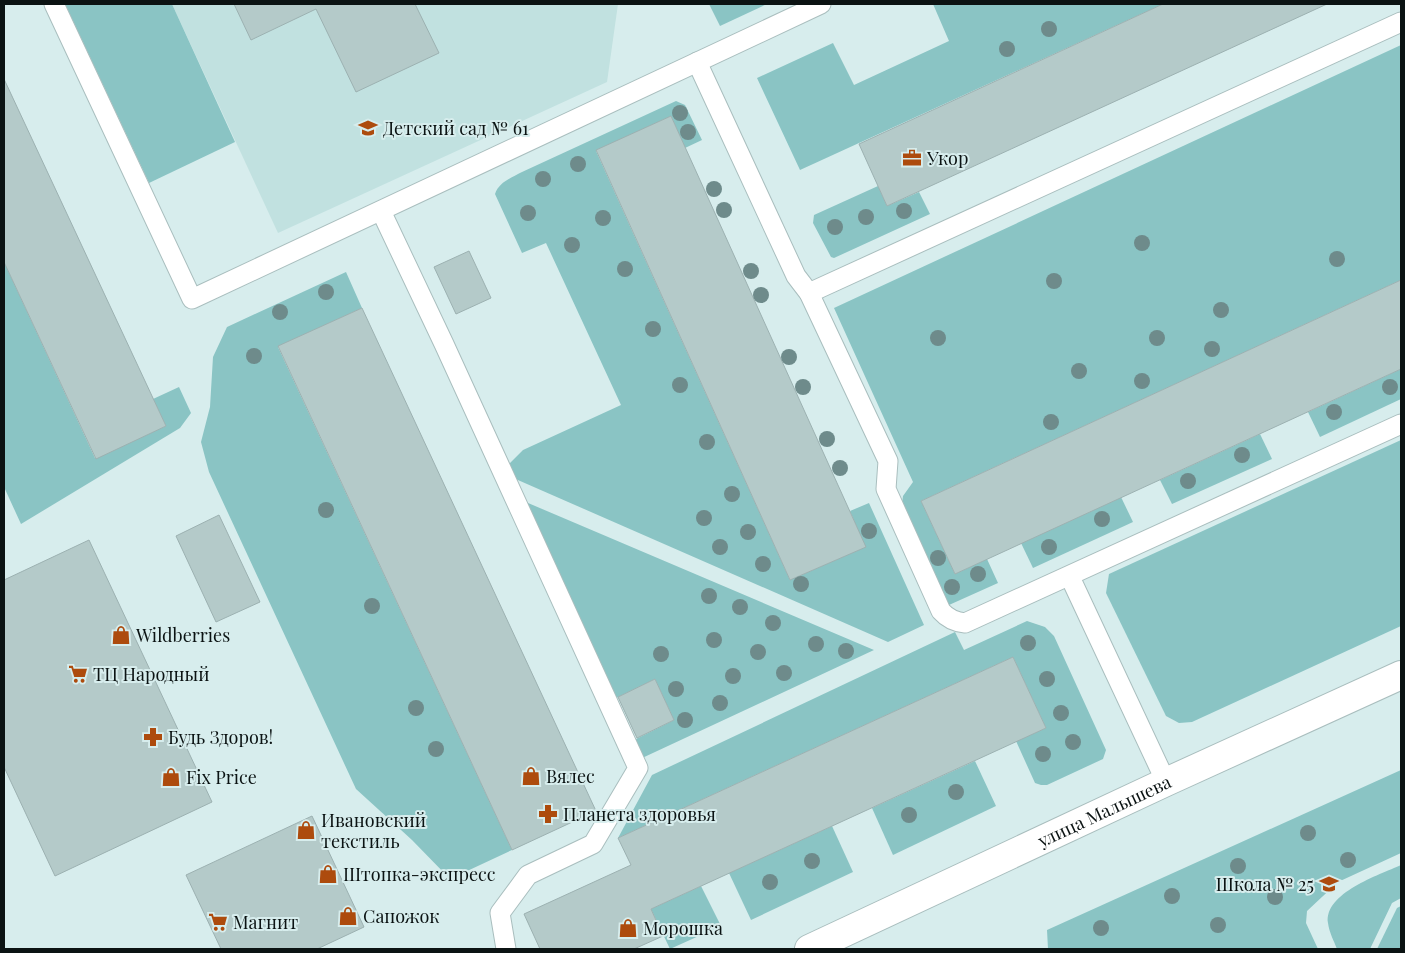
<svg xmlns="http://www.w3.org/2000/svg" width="1405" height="953" font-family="'Playfair Display',serif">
<rect width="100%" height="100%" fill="#d7eded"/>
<!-- built -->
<path fill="#c1e1e0" d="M172,4H618L607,82L278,233Z"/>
<!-- green -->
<g fill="#8ac4c4">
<path d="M65,4H172L235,142L149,183Z"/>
<path d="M709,4H767L720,26Z"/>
<path d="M933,4H1163L800,170L757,78L833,43L854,85L949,41Z"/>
<path d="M1401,45V280L921,501L955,574L987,559L998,583L949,605L902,504L903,496L913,482L834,308Z"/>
<path d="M676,101L685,105L702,140L685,148L671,116L596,151L790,580L865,547L850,511L869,503L924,625L888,642L511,477L507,466L523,450L621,405L546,243L522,253L495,194C499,182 511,178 522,172Z"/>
<path d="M878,186L887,206L919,192L930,214L834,258L831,257L813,223L814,215Z"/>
<path d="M4,262L95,458L166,426L153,399L179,387L191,413L180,428L21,524L4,487Z"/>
<path d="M346,272L362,308L278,347L512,850L450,879L412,840L356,789L209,472L201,442L210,407L213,357L227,327Z"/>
<path d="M1401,369V399L1320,437L1308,412Z"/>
<path d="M1260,434L1272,459L1172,504L1160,480Z"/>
<path d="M1401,440V626L1192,722L1179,723L1166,716L1106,593L1109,574Z"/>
<path d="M1121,497L1133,522L1033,568L1021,543Z"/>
<path d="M521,500L874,650L640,759L632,741L674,720L655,679L612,700Z"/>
<path d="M1027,621L1045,627L1054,636L1106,750L1103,759L1047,785H1041L1035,783L1016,741L1046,728L1013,657L618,838L652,775L955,632L964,650Z"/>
<path d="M975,761L996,806L893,855L872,808Z"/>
<path d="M1401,770V853L1338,882L1307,911L1306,923L1318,949H1048L1047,930Z"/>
<path d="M832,826L853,872L751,920L729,873Z"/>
<path d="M1401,865V898L1392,903L1370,949H1337C1334,941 1329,932 1328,923C1324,893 1379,875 1401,865Z"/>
<path d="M701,886L721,926L670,949L651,909Z"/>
<path d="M1401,906V949H1377L1397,908Z"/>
</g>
<!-- building -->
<g fill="#b4cac9" stroke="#9cb1b1">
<path d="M234,4H415L439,53L356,92L316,9L251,40Z"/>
<path d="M1163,4H1327L887,206L859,144Z"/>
<path d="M4,79L166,426L96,459L4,262Z"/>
<path d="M671,116L866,547L790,580L596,150Z"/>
<path d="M469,251L491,298L456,314L434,267Z"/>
<path d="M1401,280V369L955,574L921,501Z"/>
<path d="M362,308L596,811L512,850L278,346Z"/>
<path d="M219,515L260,602L216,622L176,536Z"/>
<path d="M89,540L212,802L55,876L4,767V580Z"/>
<path d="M1013,657L1046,728L651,909L663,936L634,949H540L524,914L631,865L618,838Z"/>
<path d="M655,679L674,720L637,738L618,697Z"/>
<path d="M312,816L364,927L317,949H221L186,875Z"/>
</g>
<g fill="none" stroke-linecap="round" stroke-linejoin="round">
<!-- lane casing -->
<g stroke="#a9bebe" stroke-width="21">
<g id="lane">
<path d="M54,4L192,299L821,4"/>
<path d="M697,62L796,276L809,293L888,461L886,489L941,611C948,619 955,622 965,623L1401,424"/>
<path d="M381,211L444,344L638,768L593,844L528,875L500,913L506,949"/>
<path d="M809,293L1401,22"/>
<path d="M1070,577L1166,782"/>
</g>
</g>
<!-- secondary casing -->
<g stroke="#a9bebe" stroke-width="30">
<g id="secondary">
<path id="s1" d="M809,949L1166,782L1401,675"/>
</g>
</g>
<!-- lane -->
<use href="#lane" stroke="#fff" stroke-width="19"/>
<!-- secondary -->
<use href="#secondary" stroke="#fff" stroke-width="28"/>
</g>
<!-- trees -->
<g fill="#6e8b8b">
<circle cx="1049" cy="29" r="8"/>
<circle cx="1007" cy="49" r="8"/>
<circle cx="680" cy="113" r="8"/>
<circle cx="688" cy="132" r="8"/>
<circle cx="578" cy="164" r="8"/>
<circle cx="543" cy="179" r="8"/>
<circle cx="714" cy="189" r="8"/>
<circle cx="724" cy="210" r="8"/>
<circle cx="904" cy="211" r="8"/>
<circle cx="528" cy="213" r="8"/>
<circle cx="866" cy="217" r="8"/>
<circle cx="603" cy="218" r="8"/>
<circle cx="835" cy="227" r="8"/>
<circle cx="1142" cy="243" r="8"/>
<circle cx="572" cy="245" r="8"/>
<circle cx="1337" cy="259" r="8"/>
<circle cx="625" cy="269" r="8"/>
<circle cx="751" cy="271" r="8"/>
<circle cx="1054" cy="281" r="8"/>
<circle cx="326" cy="292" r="8"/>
<circle cx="761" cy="295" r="8"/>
<circle cx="1221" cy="310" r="8"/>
<circle cx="280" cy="312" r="8"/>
<circle cx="653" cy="329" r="8"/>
<circle cx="938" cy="338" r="8"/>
<circle cx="1157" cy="338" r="8"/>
<circle cx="1212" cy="349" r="8"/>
<circle cx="254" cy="356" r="8"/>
<circle cx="789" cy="357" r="8"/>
<circle cx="1079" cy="371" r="8"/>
<circle cx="1142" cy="381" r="8"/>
<circle cx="680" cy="385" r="8"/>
<circle cx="803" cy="387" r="8"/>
<circle cx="1390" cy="387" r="8"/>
<circle cx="1334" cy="412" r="8"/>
<circle cx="1051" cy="422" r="8"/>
<circle cx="827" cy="439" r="8"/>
<circle cx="707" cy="442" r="8"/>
<circle cx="1242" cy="455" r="8"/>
<circle cx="840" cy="468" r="8"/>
<circle cx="1188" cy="481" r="8"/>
<circle cx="732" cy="494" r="8"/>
<circle cx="326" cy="510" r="8"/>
<circle cx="704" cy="518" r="8"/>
<circle cx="1102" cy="519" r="8"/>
<circle cx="869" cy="531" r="8"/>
<circle cx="748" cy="532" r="8"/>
<circle cx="720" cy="547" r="8"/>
<circle cx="1049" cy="547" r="8"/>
<circle cx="938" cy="558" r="8"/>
<circle cx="763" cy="564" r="8"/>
<circle cx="978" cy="574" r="8"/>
<circle cx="801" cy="584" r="8"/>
<circle cx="952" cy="587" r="8"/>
<circle cx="709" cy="596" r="8"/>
<circle cx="372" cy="606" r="8"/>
<circle cx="740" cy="607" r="8"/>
<circle cx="773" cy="623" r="8"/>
<circle cx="714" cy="640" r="8"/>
<circle cx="1028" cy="643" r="8"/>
<circle cx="816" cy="644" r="8"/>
<circle cx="846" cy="651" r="8"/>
<circle cx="758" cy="652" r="8"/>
<circle cx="661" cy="654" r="8"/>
<circle cx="784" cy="673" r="8"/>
<circle cx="733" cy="676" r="8"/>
<circle cx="1047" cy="679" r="8"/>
<circle cx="676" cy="689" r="8"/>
<circle cx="720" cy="703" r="8"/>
<circle cx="416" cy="708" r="8"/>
<circle cx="1061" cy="713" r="8"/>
<circle cx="685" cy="720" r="8"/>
<circle cx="1073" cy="742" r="8"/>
<circle cx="436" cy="749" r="8"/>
<circle cx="1043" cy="754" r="8"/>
<circle cx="956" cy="792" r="8"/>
<circle cx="909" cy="815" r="8"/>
<circle cx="1308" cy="833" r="8"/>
<circle cx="1348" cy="860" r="8"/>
<circle cx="812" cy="861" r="8"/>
<circle cx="1238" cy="866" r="8"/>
<circle cx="770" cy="882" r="8"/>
<circle cx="1172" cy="896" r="8"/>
<circle cx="1275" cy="897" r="8"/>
<circle cx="1218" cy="925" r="8"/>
<circle cx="1101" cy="928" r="8"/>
</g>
<!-- icons -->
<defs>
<g id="school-bare" transform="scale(1.5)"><path d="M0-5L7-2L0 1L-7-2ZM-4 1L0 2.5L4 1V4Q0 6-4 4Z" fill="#ad4b0d" stroke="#d7eded" stroke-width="2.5" paint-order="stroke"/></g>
<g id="office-bare" transform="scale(1.5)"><path d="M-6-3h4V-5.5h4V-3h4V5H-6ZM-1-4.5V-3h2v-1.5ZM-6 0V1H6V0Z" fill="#ad4b0d" stroke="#d7eded" stroke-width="2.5" paint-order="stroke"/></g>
<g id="shop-bare" transform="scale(1.5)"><path d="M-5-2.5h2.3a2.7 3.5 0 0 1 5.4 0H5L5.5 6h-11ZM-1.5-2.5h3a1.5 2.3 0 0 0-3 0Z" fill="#ad4b0d" stroke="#d7eded" stroke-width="2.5" paint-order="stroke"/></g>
<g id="supermarket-bare" transform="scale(1.5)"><path d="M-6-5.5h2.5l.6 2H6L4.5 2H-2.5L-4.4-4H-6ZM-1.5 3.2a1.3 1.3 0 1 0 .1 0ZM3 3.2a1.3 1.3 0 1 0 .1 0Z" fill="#ad4b0d" stroke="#d7eded" stroke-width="2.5" paint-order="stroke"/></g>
<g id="pharmacy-bare" transform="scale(1.5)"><path d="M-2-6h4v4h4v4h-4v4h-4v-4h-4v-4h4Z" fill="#ad4b0d" stroke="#d7eded" stroke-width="2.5" paint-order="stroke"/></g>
</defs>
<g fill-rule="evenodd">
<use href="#school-bare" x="368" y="128"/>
<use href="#office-bare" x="912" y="158"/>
<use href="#shop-bare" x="121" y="635"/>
<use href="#supermarket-bare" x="78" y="674"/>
<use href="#pharmacy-bare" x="153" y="737"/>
<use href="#shop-bare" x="531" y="776"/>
<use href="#shop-bare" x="171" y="777"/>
<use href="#pharmacy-bare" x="548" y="814"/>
<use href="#shop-bare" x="306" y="830"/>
<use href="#shop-bare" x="328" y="874"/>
<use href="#school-bare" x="1329" y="884"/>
<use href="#shop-bare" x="348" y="916"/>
<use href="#supermarket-bare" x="218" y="922"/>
<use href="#shop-bare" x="628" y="928"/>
</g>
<g text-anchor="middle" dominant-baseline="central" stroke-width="4" stroke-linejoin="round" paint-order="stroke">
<!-- poi labels -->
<g font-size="18" fill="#0b1313" stroke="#d7eded" text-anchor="start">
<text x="383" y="128">Детский сад № 61</text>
<text x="927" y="158">Укор</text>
<text x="136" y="635">Wildberries</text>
<text x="93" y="674">ТЦ Народный</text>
<text x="168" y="737">Будь Здоров!</text>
<text x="546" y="776">Вялес</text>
<text x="186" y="777">Fix Price</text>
<text x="563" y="814">Планета здоровья</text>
<text x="321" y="820">Ивановский<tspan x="321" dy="21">текстиль</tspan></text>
<text x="343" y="874">Штопка-экспресс</text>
<text x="1314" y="884" text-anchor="end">Школа № 25</text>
<text x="363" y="916">Сапожок</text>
<text x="233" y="922">Магнит</text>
<text x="643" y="928">Морошка</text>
</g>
<!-- street labels -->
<g font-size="18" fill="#0b1313" stroke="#d7eded">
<text stroke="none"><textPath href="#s1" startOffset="326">улица Малышева</textPath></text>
</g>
</g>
<!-- border -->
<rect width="1405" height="953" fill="none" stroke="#0b1313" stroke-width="10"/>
</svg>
